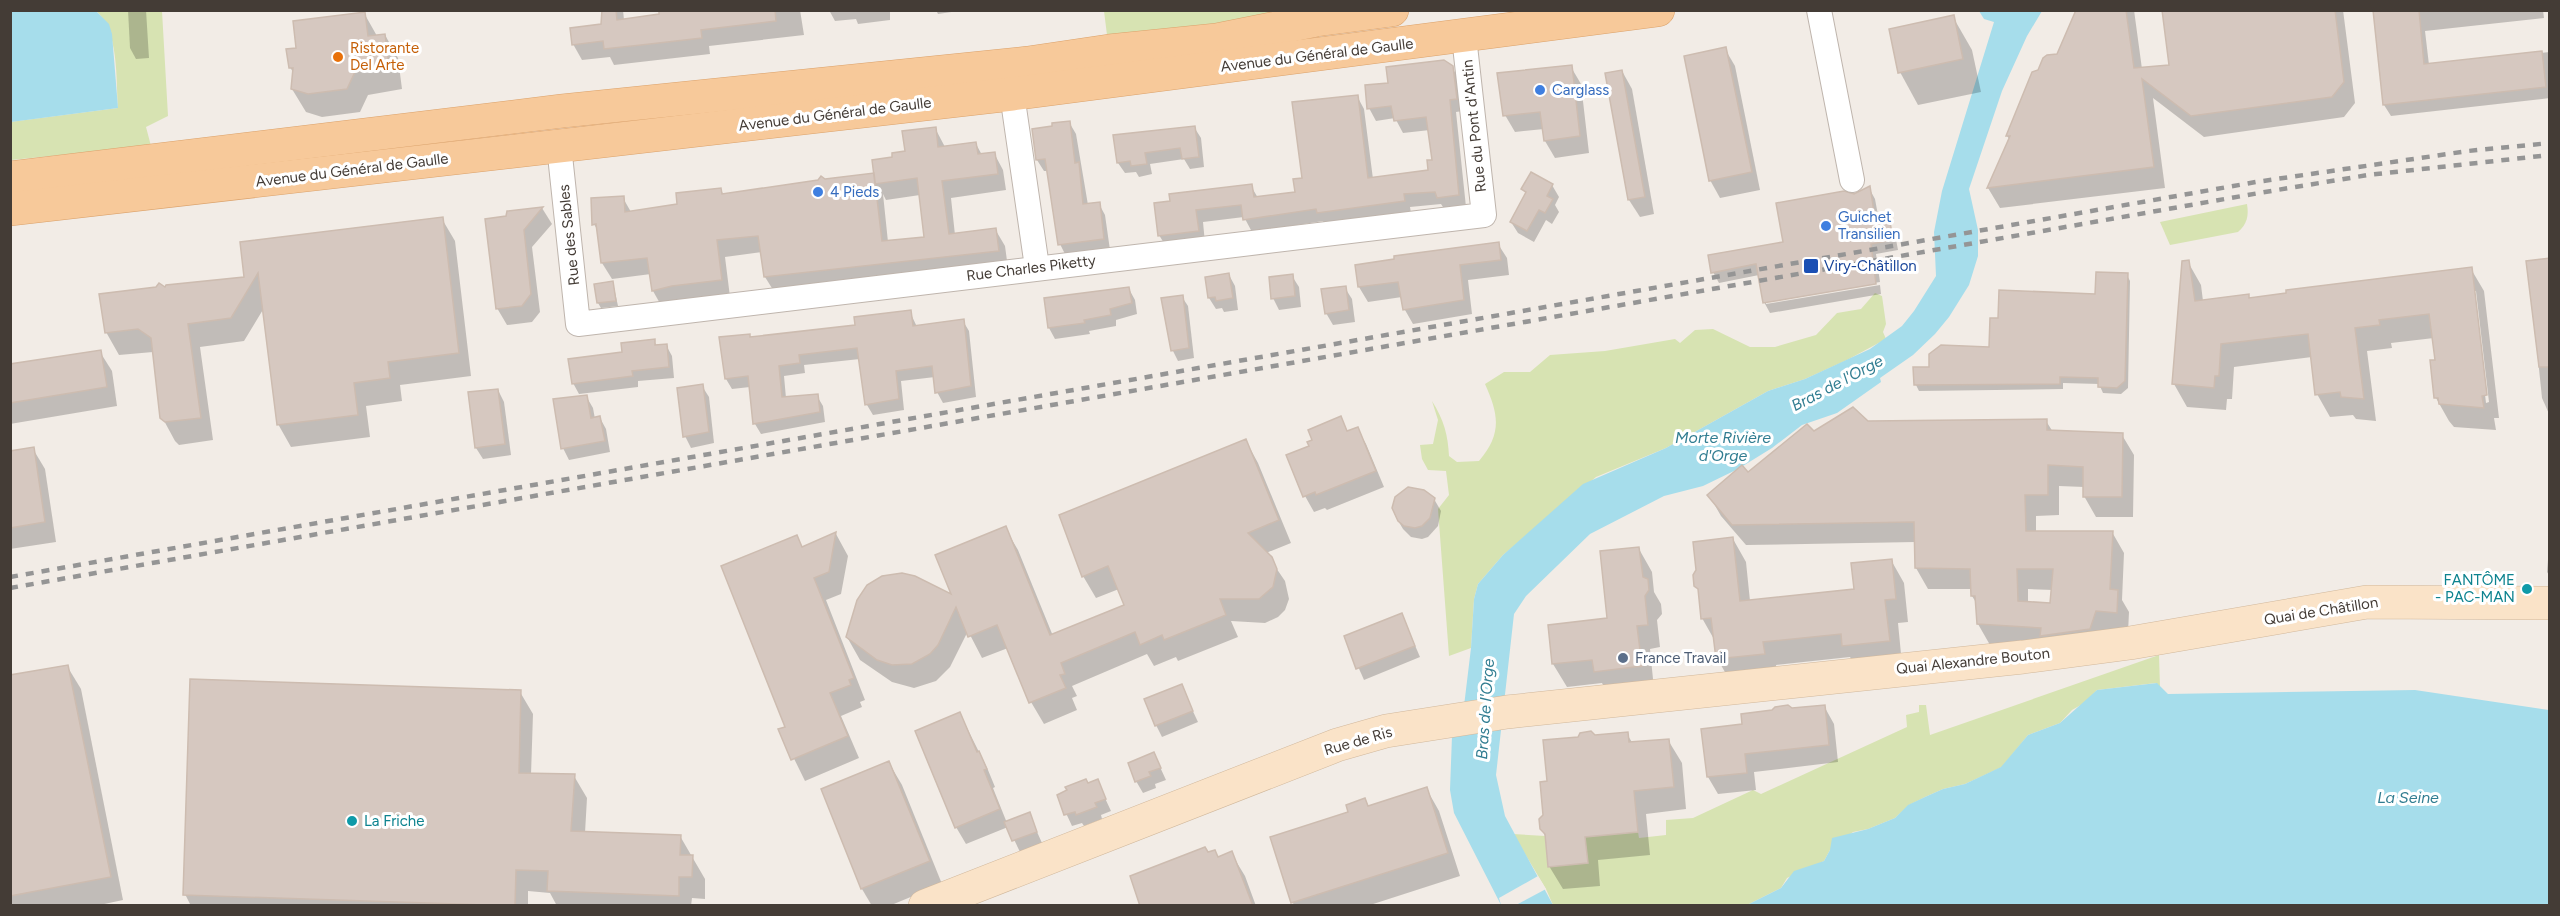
<svg xmlns="http://www.w3.org/2000/svg" width="2560" height="916" font-family="Figtree,sans-serif">
<rect width="100%" height="100%" fill="#f2ece6"/>
<!-- green -->
<g fill="#d7e3b2">
<path d="M1315,10L1109,51L1104,11Z"/>
<path d="M96,11H162L168,116L146,127L151,146L11,160L10,122L118,108C116,79 119,30 96,11Z"/>
<path d="M2247,204C2249,216 2247,224 2238,232L2170,245L2160,222Z"/>
<path d="M1875,293L1882,296L1886,324L1883,332L1886,339L1847,360L1805,379L1768,391L1666,448L1596,477L1503,555L1478,584L1474,599L1471,648L1449,656L1438,509L1449,495L1446,471L1428,470L1422,459L1420,445L1433,444L1438,420L1432,401C1444,420 1448,435 1449,456L1457,462L1479,461C1502,434 1499,415 1485,384L1504,372H1530L1550,355L1605,351L1675,339L1680,343L1695,330L1713,329L1750,347H1775L1816,335L1837,313L1861,309Z"/>
<path d="M2159,655L2160,687L2156,683L2097,690L2086,702L2072,710L2060,723L2028,735L2002,767L1965,784L1943,789L1925,797L1909,805L1895,818L1868,829L1853,832L1830,850L1824,861L1787,878L1781,888L1747,905H1553L1546,889L1513,834L1545,836L1548,867L1588,863L1585,837L1638,832L1639,838L1666,835V820L1693,818L1753,790L1761,794L1907,727L1906,715L1919,712V705H1926L1930,735Z"/>
</g>
<!-- water -->
<g fill="#a6ddeb">
<path d="M10,11H96L109,24L112,34L118,108L11,122Z"/>
<path d="M1979,11H2042L2027,36L2002,91L1969,189L1978,230V256L1969,285L1949,317L1935,334L1913,355L1880,378L1881,382L1837,413L1802,425L1772,448L1738,469L1703,486L1664,496L1590,534L1526,596L1514,614L1496,775L1505,816L1553,905H1501L1454,813L1450,790L1452,736L1464,706L1471,648L1474,599L1478,584L1503,555L1583,484L1666,448L1768,391L1805,379L1870,349L1902,326L1914,311L1936,276L1934,232L1942,191L1994,22L1984,19Z"/>
<path d="M2157,683L2168,694L2415,690L2549,710V905H1747L1781,888L1794,871L1824,861L1830,850L1832,838L1868,829L1895,818L1908,805L1925,797L1943,789L1965,784L2001,767L2028,735L2060,723L2097,690Z"/>
</g>
<!-- pier -->
<path fill="#f2ece6" d="M1538,876L1546,889L1516,905H1501L1499,898Z"/>
<!-- shadow -->
<g fill="#0003" fill-rule="evenodd">
<path d="M128,10H146L149,58L136,59L130,48Z"/>
<path d="M602,10H623L624,20L660,15V10H800L804,35L709,46L710,54L614,65L610,57L582,60L573,44L602,26Z"/>
<path d="M829,10H890V20L858,24L856,19L835,21Z"/>
<path d="M936,10H965L938,14Z"/>
<path d="M2077,10H2134L2142,69L2171,66L2164,10H2343L2355,103L2344,117L2204,137L2153,98L2165,188L2000,208L1988,188L2010,140L2007,136L2033,73L2039,72L2058,55Z"/>
<path d="M2374,10H2543L2544,18L2425,31L2429,65L2550,52V98L2391,116L2384,105Z"/>
<path d="M364,13L377,36L385,35L398,58L402,89L368,95L360,112L322,117L306,112L292,89L294,74L290,67L297,49Z"/>
<path d="M1953,17L1972,50L1981,92L1918,105L1900,72Z"/>
<path d="M1725,49L1735,66L1760,190L1720,198L1710,180Z"/>
<path d="M1452,67L1459,80L1463,111L1456,112L1466,207L1445,210L1441,204L1410,207L1411,213L1325,225L1323,221L1252,232L1244,217L1203,222L1205,243L1167,248L1159,235L1155,204L1251,186L1258,198L1297,193L1303,180L1357,96L1364,109L1373,179L1430,171L1433,161L1430,130L1403,133L1395,118L1376,121L1369,108L1390,84Z"/>
<path d="M1571,67L1581,84L1589,153L1555,158L1545,141L1544,129L1515,132L1505,115Z"/>
<path d="M1622,71L1632,89L1654,214L1640,217L1629,200Z"/>
<path d="M1069,122L1076,134L1088,205L1099,204L1105,215L1110,250L1066,256L1060,244L1048,171H1044L1037,160Z"/>
<path d="M1194,127L1201,138L1204,167L1190,169L1184,159L1150,164L1152,174L1139,177L1136,172L1125,173L1118,163Z"/>
<path d="M935,128L945,147L976,144L982,155L994,153L1003,170L1006,190L951,198L955,235L995,229L1005,246L1008,268L775,293L765,277L762,252L725,257L730,297L662,307L653,291L651,274L612,279L602,263L599,233L594,224L623,198L631,212L679,206L720,189L724,195L873,175L894,158L907,152ZM883,194L886,200L920,195L925,238L888,242Z"/>
<path d="M1552,185L1559,197L1555,205L1559,212L1552,224L1546,220L1534,242L1518,233L1511,222L1526,194L1523,189Z"/>
<path d="M1869,188L1875,199L1880,226L1889,224L1895,234L1898,250L1876,254L1880,282L1766,301V304L1880,285L1881,294L1770,313L1764,302L1759,275L1719,283L1713,272L1785,243L1854,196Z"/>
<path d="M542,208L552,224L532,247L540,312L532,322L507,325L497,308L509,212Z"/>
<path d="M442,219L455,241L471,376L400,385L402,401L366,406L370,437L291,447L278,424L264,308L244,341L200,347L213,440L179,445L175,441L162,417L153,352L119,355L106,332L166,289L246,278L242,243Z"/>
<path d="M1498,244L1507,258L1509,275L1468,280L1472,314L1413,324L1405,310L1402,297L1368,302L1359,287Z"/>
<path d="M2550,260V416L2542,398L2528,262Z"/>
<path d="M2188,262L2201,285L2203,301L2248,296L2250,299L2471,269L2484,291L2499,418H2494L2496,430L2454,427L2449,421L2436,398L2437,361L2434,338L2391,343L2392,348L2367,351L2376,421L2356,419L2353,415L2330,417L2317,394L2312,357L2234,367L2232,399H2227L2226,410L2187,407L2174,384ZM2473,291H2476L2489,402L2486,403Z"/>
<path d="M1229,275L1235,286L1238,310L1224,312L1222,308L1216,309L1209,298Z"/>
<path d="M2127,275L2130,281L2128,388L2121,394L2103,393L2099,384L2063,383V389L1919,391L1916,385L1931,368L1990,348L2097,295Z"/>
<path d="M1292,276L1299,287L1301,307L1279,310L1273,298Z"/>
<path d="M613,283L618,306L601,308L598,303Z"/>
<path d="M1345,288L1352,299L1355,322L1333,325L1326,313Z"/>
<path d="M1129,289L1135,300L1137,314L1116,320V326L1089,331L1090,334L1055,339L1049,328Z"/>
<path d="M1182,297L1188,306L1194,358L1178,361L1173,351L1170,328Z"/>
<path d="M910,312L917,327L963,321L969,331L976,397L943,403L937,392L935,377L901,381L904,410L873,415L867,405L860,359L804,365L805,373L784,376L786,398L817,396L823,406L825,422L761,434L755,424L750,387L732,389L726,379L751,338L857,326Z"/>
<path d="M654,341L657,346L666,345L672,356L674,378L638,381V387L579,394L573,383L623,353Z"/>
<path d="M100,352L112,371L117,406L10,424V366Z"/>
<path d="M702,386L709,397L714,443L691,448L685,436Z"/>
<path d="M498,390L504,402L511,455L483,459L476,448L469,394Z"/>
<path d="M586,396L593,408L595,419L600,418L606,429L610,452L569,460L563,448Z"/>
<path d="M1340,418L1348,432L1357,429L1366,444L1384,487L1327,510L1325,508L1314,512L1305,496L1288,456L1311,447L1314,440Z"/>
<path d="M2046,421L2053,432L2122,435L2134,455L2133,517H2096L2084,496V487L2059,486V515L2036,516V533L2112,532L2124,553L2122,600L2129,612L2128,633L1990,645L1978,624L1977,604L1972,596V589H1928L1916,568V542L1746,545L1721,516L1709,495L1748,475L1814,433L1868,423ZM2028,589L2053,590L2052,605L2028,604Z"/>
<path d="M1246,441L1258,463L1291,543L1266,553L1285,581L1289,599L1285,610L1278,617L1265,623L1231,621L1238,637L1178,661L1176,657L1154,666L1147,654L1072,686L1077,696L1072,698L1077,710L1044,724L1031,702L1008,648L982,658L968,631L950,667L936,681L914,688L892,682L860,660L847,637L954,597L1005,528L1018,550L1053,636L1126,606L1119,589L1096,598L1083,576Z"/>
<path d="M33,449L45,469L56,542L10,549V453Z"/>
<path d="M1434,499L1441,511L1438,526L1428,537L1422,539L1411,537L1403,529L1396,517L1394,501Z"/>
<path d="M836,534L848,556L841,594L826,600L865,700L860,702L862,707L841,716L859,758L805,781L780,730L787,727L797,537L803,548Z"/>
<path d="M1733,539L1746,562L1750,601L1855,590L1891,560L1904,583L1908,622L1898,623L1902,664L1857,668L1850,657L1776,665L1777,676L1730,681L1717,658L1715,641L1702,618L1700,593L1695,585Z"/>
<path d="M2549,547H2550V577L2547,572Z"/>
<path d="M1639,549L1652,572L1654,592L1661,604L1662,614L1657,620L1660,647L1650,649L1654,689L1608,694L1602,683L1567,687L1553,664L1549,626L1609,619Z"/>
<path d="M1402,615L1420,657L1364,680L1345,637Z"/>
<path d="M67,666L81,689L123,900L95,906H10V676Z"/>
<path d="M1181,686L1198,722L1162,737L1156,725Z"/>
<path d="M520,692L533,714L531,775L574,776L587,798L585,833L680,836L705,879V899L692,898L691,906H557L550,893L528,891V906H191L185,894Z"/>
<path d="M1824,706L1834,724L1838,762L1754,772L1756,790L1718,794L1708,777L1744,726L1792,710Z"/>
<path d="M960,714L988,770L995,787L993,788L1007,823L1029,814L1042,843L1020,852L1008,827L966,844L956,827Z"/>
<path d="M1627,734L1633,744L1668,740L1682,763L1686,809L1646,814L1650,855L1598,860L1600,886L1563,889L1549,866L1546,838L1541,828L1549,783L1595,737Z"/>
<path d="M1154,754L1166,780L1155,784L1156,788L1143,793L1136,781Z"/>
<path d="M889,763L902,785L942,884L889,906H872L862,889L822,790Z"/>
<path d="M1097,781L1111,811L1101,815L1102,819L1084,826L1082,823L1072,826L1058,796Z"/>
<path d="M1426,788L1439,811L1460,876L1367,906H1294L1272,838L1350,813L1365,800L1369,807Z"/>
<path d="M1231,853L1245,876L1256,906H1142L1207,854L1218,858Z"/>
</g>
<!-- building -->
<g fill="#d6c8c0" stroke="#cdbcb0" stroke-width="1.5" fill-rule="evenodd">
<path d="M602,10H616L617,20L659,14V10H775L776,21L701,30L702,38L641,45L604,49L603,41L572,45L570,28L601,24Z"/>
<path d="M2076,10H2126L2134,68L2169,65L2162,10H2335L2344,82L2332,97L2191,116L2142,79L2154,167L1987,188L2010,136H2006L2032,72L2038,70L2043,58L2047,55L2057,54Z"/>
<path d="M2373,10H2419L2424,64L2542,51L2546,87L2383,105Z"/>
<path d="M365,12L368,36L385,34L389,66L355,72L347,89L308,94L291,89L293,68H289L286,49L296,48L293,21Z"/>
<path d="M1954,15L1963,59L1898,73L1889,29Z"/>
<path d="M1726,47L1752,172L1709,181L1684,56Z"/>
<path d="M1444,60L1453,66L1457,99L1450,100L1459,195L1437,198L1435,192L1404,194L1405,201L1317,213L1316,209L1243,220L1241,205L1196,210L1199,231L1158,236L1154,203L1170,201L1169,194L1252,184L1254,197L1295,192L1293,179L1302,178L1292,102L1358,95L1368,178L1428,170L1427,160H1432L1426,117L1394,121L1391,106L1367,109L1365,85L1388,83L1386,67Z"/>
<path d="M1572,65L1580,136L1544,141L1540,112L1503,116L1497,73Z"/>
<path d="M1622,70L1645,197L1628,200L1605,73Z"/>
<path d="M1070,121L1075,163L1079,162L1083,204L1100,202L1104,239L1058,245L1045,159L1036,160L1032,129L1052,126V123Z"/>
<path d="M1195,126L1199,157L1182,159L1180,148L1145,153L1147,164L1131,166L1130,161L1117,163L1113,135Z"/>
<path d="M936,127L938,147L976,142L978,154L995,152L998,174L942,181L949,234L996,228L999,251L764,277L758,236L717,240L722,280L672,286L652,291L647,258L601,263L596,224L592,225L591,198L624,196L625,212L677,204L676,193L721,188L722,194L818,180L821,176L825,179L874,173L882,241L924,237L917,178L875,184L872,160L892,157V153L905,151L902,131Z"/>
<path d="M1531,172L1553,184L1547,196L1553,199L1545,213L1539,210L1527,231L1510,222L1526,192L1521,189Z"/>
<path d="M1870,186L1876,225L1890,222L1893,240L1871,244L1876,284L1763,303L1756,264L1711,273L1708,255L1783,242L1776,203L1844,191L1854,194Z"/>
<path d="M543,207L524,230L531,294L522,306L496,309L485,219L506,216L507,211Z"/>
<path d="M443,217L459,353L388,362L390,378L354,383L358,415L277,425L258,273L231,318L188,324L201,418L165,422L160,418L151,338L138,329L105,333L99,294L156,287L159,283L165,287L166,285L244,277L240,242Z"/>
<path d="M1499,242L1501,260L1460,265L1464,300L1403,310L1398,282L1358,287L1355,265L1394,259V256Z"/>
<path d="M2550,258V367H2539L2526,261Z"/>
<path d="M2189,260L2195,301L2249,294V298L2286,293V290L2472,267L2487,395L2482,396L2484,408L2439,404L2438,398H2434L2430,360H2435L2429,314L2379,320L2380,325L2355,328L2364,399L2341,397L2340,392L2315,395L2308,334L2221,344L2219,376H2215L2214,388L2172,384L2182,261Z"/>
<path d="M2096,272L2128,273L2125,381L2117,388L2098,387V378L2060,377V384L1914,385L1913,367H1929V354L1941,345L1989,347L1990,318H1998L1999,290L2095,294Z"/>
<path d="M1229,273L1233,298L1216,301L1215,297L1208,298L1205,277Z"/>
<path d="M1293,274L1295,296L1271,299L1269,277Z"/>
<path d="M613,281L616,301L597,303L594,284Z"/>
<path d="M1346,286L1349,310L1325,314L1321,289Z"/>
<path d="M1129,287L1132,303L1110,309L1111,315L1084,320L1085,323L1048,328L1044,298Z"/>
<path d="M1183,295L1189,348L1171,351L1161,298Z"/>
<path d="M911,310L913,326L964,319L971,386L935,393L932,366L896,371L899,399L865,405L857,348L799,355L800,363L779,366L782,397L818,394L820,412L753,424L748,376L725,379L719,337L750,334V337L855,325L854,317Z"/>
<path d="M655,339V345L667,344L669,367L632,371L633,376L572,384L568,359L622,352L621,343Z"/>
<path d="M101,350L107,387L10,403V364Z"/>
<path d="M703,384L709,432L683,437L677,388Z"/>
<path d="M498,389L505,444L475,448L468,392Z"/>
<path d="M587,395L591,418L600,416L605,441L561,449L553,399Z"/>
<path d="M1853,407L1868,421L2047,419V430L2123,433L2122,497H2083V467L2048,465V495H2025L2026,531H2113L2110,589L2118,590L2117,613L2096,611L2090,629L2040,636L2041,628L1977,624L1975,596H1971L1970,569L1915,568L1914,522L1732,525L1707,495L1742,465L1748,472L1807,424L1814,431ZM2017,569H2053L2050,603L2018,601Z"/>
<path d="M1341,416L1347,431L1358,427L1376,471L1316,495L1315,492L1303,497L1286,455L1309,446L1307,442L1312,440L1308,430Z"/>
<path d="M1246,439L1279,520L1248,533L1272,557L1277,569L1273,587L1259,599H1220L1226,615L1164,640L1162,635L1140,645L1135,632L1061,663L1065,674L1060,675L1066,688L1029,703L997,625L968,637L956,607L938,645L930,654L912,664L892,665L877,660L846,637L857,600L867,585L882,576L902,573L915,576L951,594L935,555L1006,526L1050,635L1124,605L1108,566L1082,577L1059,515Z"/>
<path d="M34,447L45,522L10,528V451Z"/>
<path d="M1408,487L1424,490L1435,498L1430,518L1422,526L1415,528L1404,526L1398,521L1392,508L1395,497Z"/>
<path d="M836,532L829,572L814,578L854,678L849,680L851,685L830,693L848,736L791,760L778,729L785,727L721,566L797,535L802,547Z"/>
<path d="M1733,537L1740,601L1854,589L1851,563L1892,559L1896,599L1885,600L1890,641L1842,646L1841,634L1763,642L1765,654L1716,659L1711,618L1701,619L1698,589L1694,586L1693,575L1696,570L1693,542Z"/>
<path d="M1639,547L1643,577L1648,579L1649,590L1645,596L1648,625L1637,626L1642,666L1594,672L1592,660L1552,664L1548,625L1607,618L1600,551Z"/>
<path d="M1402,613L1415,646L1356,669L1344,636Z"/>
<path d="M68,665L111,877L10,896V675Z"/>
<path d="M190,679L521,690L519,773L575,774L571,831L681,835L680,855H693L692,877H679V896L547,891L548,871L516,870L515,906L183,895Z"/>
<path d="M1182,684L1193,711L1155,726L1144,699Z"/>
<path d="M1788,705L1792,708L1825,705L1829,745L1745,754L1747,773L1707,777L1701,729L1742,724L1741,714L1772,710L1775,707Z"/>
<path d="M960,712L977,752L979,751L987,769L984,770L1000,809L955,828L915,731Z"/>
<path d="M1591,731L1595,735L1628,732L1629,742L1669,739L1674,787L1634,791L1638,832L1585,837L1588,863L1548,867L1545,834L1540,829L1539,819L1543,815L1540,782L1547,781L1543,740L1578,737L1580,733Z"/>
<path d="M1154,752L1161,768L1149,772L1151,776L1135,782L1128,763Z"/>
<path d="M889,761L930,861L861,889L821,789Z"/>
<path d="M1086,779L1088,783L1098,779L1106,799L1095,803L1097,807L1076,815L1075,812L1064,815L1057,795L1067,790L1065,787Z"/>
<path d="M1427,787L1448,853L1291,903L1270,837L1348,812L1346,805L1365,798L1368,806Z"/>
<path d="M1030,812L1037,832L1012,841L1004,822Z"/>
<path d="M1205,847L1208,852L1215,850L1218,857L1232,851L1253,906H1140L1130,876Z"/>
</g>
<g fill="none" stroke-linecap="round" stroke-linejoin="round">
<!-- street casing -->
<g stroke="#bfb5ad" stroke-width="26">
<g id="street">
<path d="M1819,10L1852,180"/>
<path d="M1012,80L1008,84L1012,94L1037,267"/>
<path d="M559,146L578,324L1484,215L1464,37"/>
</g>
</g>
<!-- secondary casing -->
<g stroke="#d1b89c" stroke-width="34">
<path id="secondary" d="M925,906L1337,745L1386,731L1507,712L2023,657L2130,643L2367,602L2550,603"/>
</g>
<!-- primary casing -->
<g stroke="#dba26b" stroke-width="34">
<g id="primary">
<path d="M10,178L562,111L1028,63L1109,51L1217,40L1316,20L1392,10"/>
<path d="M10,209L1012,94L1658,10"/>
</g>
</g>
<!-- street -->
<use href="#street" stroke="#fff" stroke-width="24"/>
<!-- secondary -->
<use href="#secondary" stroke="#fae3c8" stroke-width="33"/>
<!-- primary -->
<use href="#primary" stroke="#f7c99a" stroke-width="33"/>
<!-- rail -->
<g stroke="#959595" stroke-width="4.5" stroke-dasharray="8 8" stroke-linecap="butt">
<path d="M10,577L2256,182L2468,151L2550,143"/>
<path d="M10,588L2259,193L2368,175L2550,155"/>
</g>
</g>
<!-- markers -->
<circle fill="#e8710a" stroke="#fff" stroke-width="2" cx="338" cy="57" r="6"/>
<g fill="#3f7fe0" stroke="#fff" stroke-width="2">
<circle cx="1540" cy="90" r="6"/>
<circle cx="818" cy="192" r="6"/>
<circle cx="1826" cy="226" r="6"/>
</g>
<rect fill="#1a4fb4" stroke="#fff" stroke-width="2" x="1803" y="258" width="16" height="16" rx="3"/>
<g fill="#0f9aa8" stroke="#fff" stroke-width="2">
<circle cx="2527" cy="589" r="6"/>
<circle cx="352" cy="821" r="6"/>
</g>
<circle fill="#5c6f8a" stroke="#fff" stroke-width="2" cx="1623" cy="658" r="6"/>
<g text-anchor="middle" dominant-baseline="central" stroke-width="6" stroke-linejoin="round" paint-order="stroke">
<!-- food labels -->
<g font-size="15" fill="#c56008" stroke="#fff" text-anchor="start">
<text x="350" y="48">Ristorante<tspan x="350" dy="17">Del Arte</tspan></text>
</g>
<!-- street labels -->
<g font-size="15" fill="#443c36" stroke="#fff">
<text transform="translate(1317 55) rotate(-7)">Avenue du Général de Gaulle</text>
<text transform="translate(835 114) rotate(-7)">Avenue du Général de Gaulle</text>
<text transform="translate(1474 126) rotate(-96)">Rue du Pont d'Antin</text>
<text transform="translate(352 170) rotate(-7)">Avenue du Général de Gaulle</text>
<text transform="translate(569 235) rotate(-96)">Rue des Sables</text>
<text transform="translate(1031 268) rotate(-7)">Rue Charles Piketty</text>
<text transform="translate(2321 611) rotate(-9)">Quai de Châtillon</text>
<text transform="translate(1973 661) rotate(-6)">Quai Alexandre Bouton</text>
<text transform="translate(1358 741) rotate(-16)">Rue de Ris</text>
</g>
<!-- shop labels -->
<g font-size="15" fill="#366cbe" stroke="#fff" text-anchor="start">
<text x="1552" y="90">Carglass</text>
<text x="830" y="192">4 Pieds</text>
<text x="1838" y="217">Guichet<tspan x="1838" dy="17">Transilien</tspan></text>
</g>
<!-- transit labels -->
<g font-size="15" fill="#164399" stroke="#fff" text-anchor="start">
<text x="1824" y="266">Viry-Châtillon</text>
</g>
<!-- culture labels -->
<g font-size="15" fill="#0d838f" stroke="#fff" text-anchor="end">
<text x="2515" y="580">FANTÔME<tspan x="2515" dy="17">- PAC-MAN</tspan></text>
<text x="364" y="821" text-anchor="start">La Friche</text>
</g>
<!-- service labels -->
<g font-size="15" fill="#4e5e75" stroke="#fff" text-anchor="start">
<text x="1635" y="658">France Travail</text>
</g>
<!-- water labels -->
<g font-size="16" font-style="italic" fill="#317d91" stroke="#fff">
<text transform="translate(1837 383) rotate(-28)">Bras de l'Orge</text>
<text x="1723" y="437">Morte Rivière<tspan x="1723" dy="18">d'Orge</tspan></text>
<text transform="translate(1485 709) rotate(-86)">Bras de l'Orge</text>
<text x="2408" y="797">La Seine</text>
</g>
</g>
<!-- border -->
<rect width="2560" height="916" fill="none" stroke="#443c36" stroke-width="24"/>
</svg>
